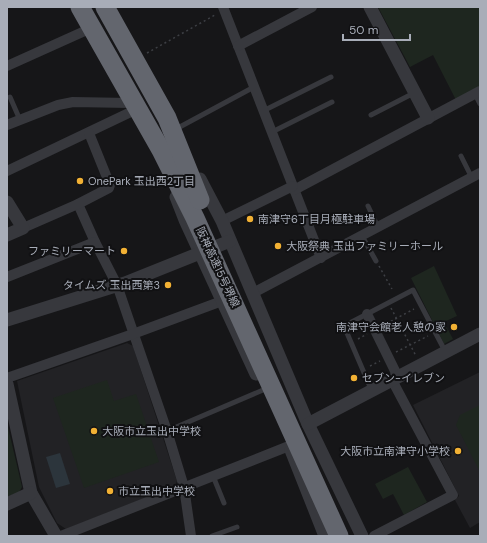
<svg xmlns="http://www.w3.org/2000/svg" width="487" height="543" font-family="'DM Sans','Noto Sans JP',sans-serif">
<rect width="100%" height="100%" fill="#161618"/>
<!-- built -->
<g fill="#222225">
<path d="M127,343L133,346L177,481L175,486L66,529L57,523L39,487L17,381Z"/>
<path d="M480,372V522L470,528L455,500L459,496L413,405Z"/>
</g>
<!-- green -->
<g fill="#1e261f">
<path d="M378,7H480V87L456,100L433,55L410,67Z"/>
<path d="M434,266L457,316L444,322L453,339L444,344L411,278Z"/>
<path d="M107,380L114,401L136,394L159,462L84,488L53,398Z"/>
<path d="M480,405V472L456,425L460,415Z"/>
<path d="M7,423L22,487L19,492L7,497Z"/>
<path d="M408,467L427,502L404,515L393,494L383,499L375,484Z"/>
</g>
<!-- water -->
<path fill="#2c353c" d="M60,453L70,484L56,488L46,457Z"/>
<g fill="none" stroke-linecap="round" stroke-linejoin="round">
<!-- path -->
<g stroke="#3d3f44" stroke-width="1.5" stroke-dasharray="2 3" stroke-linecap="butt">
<path d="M147,53L215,15"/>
<path d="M379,266L392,289"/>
<path d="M391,308L416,356"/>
<path d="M382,326L414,309"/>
<path d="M358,339L367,334"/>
<path d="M396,352L428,336"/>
<path d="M370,366L380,361"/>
</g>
<!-- service -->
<g stroke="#37383d" stroke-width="5">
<path d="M475,94L480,104"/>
<path d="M10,97L20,120"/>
<path d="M263,111L331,77"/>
<path d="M371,115L414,93"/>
<path d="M176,129L254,87"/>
<path d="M272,132L332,102"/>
<path d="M461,156L472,178"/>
<path d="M368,206L378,227"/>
<path d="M362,236L376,261"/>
<path d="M371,389L344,326L413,290L445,351"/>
<path d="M167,431L263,390"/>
<path d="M213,476L224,503"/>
<path d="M212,536L237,527"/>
</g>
<!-- minor -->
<g stroke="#37383d" stroke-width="10">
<path d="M223,7L321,258"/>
<path d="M238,46L312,7"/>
<path d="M7,66L87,30"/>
<path d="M7,125L58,105L73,102L130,103"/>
<path d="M7,171L135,110"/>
<path d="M294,190L480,91"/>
<path d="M78,204L95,242L117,285L167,431L184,487L191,536"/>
<path d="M222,221L293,186"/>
<path d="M23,228L78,204L109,188L110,185L89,133"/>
<path d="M7,277L95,242"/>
<path d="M253,293L480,173"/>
<path d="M367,314L398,377"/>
<path d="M7,378L133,334L222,301"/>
<path d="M61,536L289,446"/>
<path d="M374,536L453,495L392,380"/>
</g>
<!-- tertiary -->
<g stroke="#37383d" stroke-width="13">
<path d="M370,7L428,118"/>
<path d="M200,179L222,221L308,424L362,536"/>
<path d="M176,197L185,220L256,374"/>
<path d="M7,202L23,228L7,235"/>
<path d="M7,320L125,283L230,241"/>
<path d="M7,384L31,493L56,536"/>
<path d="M308,424L480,334"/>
<path d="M291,450L325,536"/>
<path d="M7,504L31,493"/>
</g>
<!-- motorway-bridge -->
<g stroke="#63666e" stroke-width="19">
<path d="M80,7L161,150L195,218L339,536"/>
<path d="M105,7L167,118L200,200"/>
</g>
</g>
<!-- markers -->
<g fill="#f2b134" stroke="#111113" stroke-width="1.5">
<circle cx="80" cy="181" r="4"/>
<circle cx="250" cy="219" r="4"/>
<circle cx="278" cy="246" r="4"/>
<circle cx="124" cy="251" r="4"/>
<circle cx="168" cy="285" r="4"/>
<circle cx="454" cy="327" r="4"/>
<circle cx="354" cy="378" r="4"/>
<circle cx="94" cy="431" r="4"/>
<circle cx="458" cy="451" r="4"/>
<circle cx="110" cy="491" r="4"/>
</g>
<g text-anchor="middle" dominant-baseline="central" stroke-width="4" stroke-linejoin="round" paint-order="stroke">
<!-- poi labels -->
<g font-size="11" fill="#a8adb8" stroke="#111113" text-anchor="start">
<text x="88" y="181">OnePark 玉出西2丁目</text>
<text x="258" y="219">南津守6丁目月極駐車場</text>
<text x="286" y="246">大阪祭典 玉出ファミリーホール</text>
<text x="116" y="251" text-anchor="end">ファミリーマート</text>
<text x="160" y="285" text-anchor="end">タイムズ 玉出西第3</text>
<text x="446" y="327" text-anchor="end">南津守会館老人憩の家</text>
<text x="362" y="378">セブン-イレブン</text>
<text x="102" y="431">大阪市立玉出中学校</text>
<text x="450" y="451" text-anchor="end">大阪市立南津守小学校</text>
<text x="118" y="491">市立玉出中学校</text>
</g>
<!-- street labels -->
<g font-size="11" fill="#a8adb8" stroke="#111113">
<text transform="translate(218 267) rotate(65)">阪神高速15号堺線</text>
</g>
</g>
<!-- border -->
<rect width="487" height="543" fill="none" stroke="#a8adb8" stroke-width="16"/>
<!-- scale -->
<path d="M343 34v6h67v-6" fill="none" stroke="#a8adb8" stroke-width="2"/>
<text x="349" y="34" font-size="12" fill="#a8adb8" stroke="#111113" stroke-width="3" paint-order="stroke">50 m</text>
</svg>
